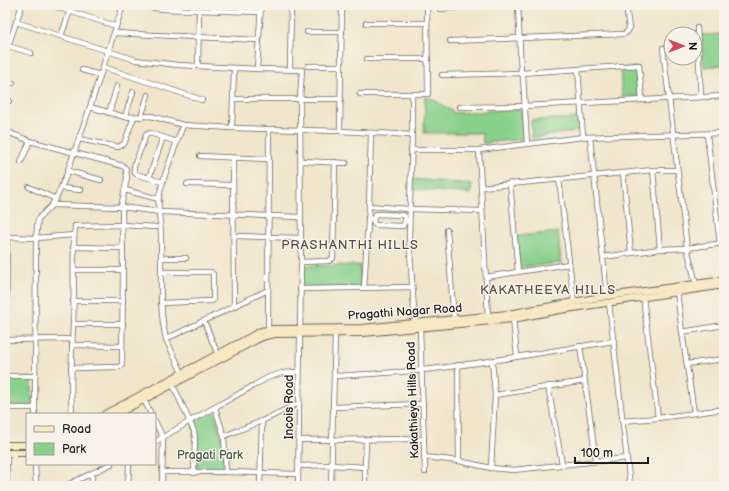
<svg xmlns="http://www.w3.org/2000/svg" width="729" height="491" font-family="'Balsamiq Sans',sans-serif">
<rect width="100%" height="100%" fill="#f7f3e8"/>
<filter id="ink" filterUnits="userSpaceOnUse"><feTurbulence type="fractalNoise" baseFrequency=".025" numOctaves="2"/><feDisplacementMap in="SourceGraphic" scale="8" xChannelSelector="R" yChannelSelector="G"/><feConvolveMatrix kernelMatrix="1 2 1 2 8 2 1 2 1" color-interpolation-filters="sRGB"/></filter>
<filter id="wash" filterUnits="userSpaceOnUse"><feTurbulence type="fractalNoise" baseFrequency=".012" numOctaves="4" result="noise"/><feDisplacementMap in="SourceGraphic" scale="16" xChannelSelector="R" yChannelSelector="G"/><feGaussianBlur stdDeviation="0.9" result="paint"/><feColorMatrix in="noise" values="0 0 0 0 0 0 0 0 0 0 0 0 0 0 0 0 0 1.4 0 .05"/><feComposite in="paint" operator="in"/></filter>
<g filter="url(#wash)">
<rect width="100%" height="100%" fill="#f1e5cb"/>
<!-- green -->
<g fill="#89d08b" stroke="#527654">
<path d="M724,34V65L704,67L700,35Z"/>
<path d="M636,67L638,96L622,97L620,68Z"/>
<path d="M425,97L433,99L455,113L521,109L524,139L483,143L482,133H424Z"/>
<path d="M581,118L580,131L532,138L531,120Z"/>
<path d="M412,179L472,184L471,194L411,189Z"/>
<path d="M558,232L561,263L520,267L517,236Z"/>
<path d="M360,265L361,287L302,288V266Z"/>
<path d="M5,378H32V406L5,405Z"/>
<path d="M212,411L215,413L222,438L224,471L197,470V446L192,423Z"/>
</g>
</g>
<g filter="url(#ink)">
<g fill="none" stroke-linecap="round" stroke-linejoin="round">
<!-- minor casing -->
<g stroke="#676259" stroke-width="6">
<g id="minor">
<path d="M50,5L116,26"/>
<path d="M133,5L162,9L260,12"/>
<path d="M518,5L521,73L523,76L527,144"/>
<path d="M440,9L481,5"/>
<path d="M241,11L244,5"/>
<path d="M16,22L136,60L178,65L257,69L302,70L300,99L301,262L298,486"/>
<path d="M366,23H427"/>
<path d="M697,28L701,96"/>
<path d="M307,32H342"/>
<path d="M114,33L259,40"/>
<path d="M61,36L72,5"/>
<path d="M450,41L624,34L627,32L629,29L626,5"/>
<path d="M5,45L31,53"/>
<path d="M8,46L22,5"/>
<path d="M663,48L687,248L696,284"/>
<path d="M367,59H428"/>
<path d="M198,65L199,10"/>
<path d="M308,66H341"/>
<path d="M103,67L202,100"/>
<path d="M257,69L261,5"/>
<path d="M290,69L291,5"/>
<path d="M578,69L583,137"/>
<path d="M82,70L100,75"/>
<path d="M442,75L521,73L639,65L642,99"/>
<path d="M5,80L13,83"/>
<path d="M360,94H428L427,5"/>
<path d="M412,94V135L409,238L415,324"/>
<path d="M234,99H341"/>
<path d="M5,100L9,101"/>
<path d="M90,107L125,117L151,116L183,125L232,128L340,131L412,135"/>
<path d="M460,107L524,106L724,96"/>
<path d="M109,113L117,86"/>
<path d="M125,117L133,92"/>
<path d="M141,117L148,95"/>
<path d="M232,128L234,68"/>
<path d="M5,131L30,141L123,166L126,169L127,178L121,207"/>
<path d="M340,131L342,5"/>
<path d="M707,134L720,244"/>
<path d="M590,137L607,296"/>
<path d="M79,139L118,147L124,144L134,117"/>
<path d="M5,145L9,133"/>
<path d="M411,150H479L583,137L724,133"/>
<path d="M479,150L488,317"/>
<path d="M200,156L269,159"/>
<path d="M233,158L234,305"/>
<path d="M301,161L346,163"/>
<path d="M21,162L30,141"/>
<path d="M653,170L660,249"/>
<path d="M68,171L101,180"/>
<path d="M623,173L631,253"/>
<path d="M149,178L163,137"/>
<path d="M559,179L574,302"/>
<path d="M162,182L136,174L134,171V166L146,135L150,133L177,142"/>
<path d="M510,183L518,272"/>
<path d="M187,184L233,185"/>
<path d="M29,187L56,199"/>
<path d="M481,187L653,170H677"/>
<path d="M61,188L81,190"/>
<path d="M125,190L159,199"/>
<path d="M52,205L121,207L160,212L300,217"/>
<path d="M369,206L409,209L482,211"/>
<path d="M368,219H373L374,224L376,225L403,226L405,221H409"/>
<path d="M373,219L376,214L403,215L405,216V221"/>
<path d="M447,230L454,320"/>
<path d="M234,236L300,238"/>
<path d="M73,247L123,248"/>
<path d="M603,257L660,249L687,248L724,243"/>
<path d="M162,258H186"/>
<path d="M301,262L329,261L333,258L335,162"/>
<path d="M74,270H123"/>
<path d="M161,272H211L213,274V300L212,301L161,303"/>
<path d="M486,277L569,264"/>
<path d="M364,288L369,206L371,133"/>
<path d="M300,289L412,287"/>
<path d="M677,292L682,332L694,413"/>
<path d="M643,297L658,418"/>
<path d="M73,301H123"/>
<path d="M609,303L630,486"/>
<path d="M513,319L517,356"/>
<path d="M204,321L218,355"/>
<path d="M73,324H123"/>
<path d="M420,328L425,472"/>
<path d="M268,329L269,129"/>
<path d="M682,332L724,325"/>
<path d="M166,339C158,305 162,271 161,236C161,224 157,209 159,197C164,172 175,149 183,125"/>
<path d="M5,340L67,339L72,340"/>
<path d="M6,340L7,237L36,238L74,235"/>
<path d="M72,345L122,346"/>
<path d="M580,346L596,461"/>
<path d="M687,364L724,359"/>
<path d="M458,365L459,461"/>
<path d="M71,368L119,367L122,365L123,270L122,208"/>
<path d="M182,373L166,339L268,290"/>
<path d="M5,376H34"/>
<path d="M335,376C364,374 394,373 423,370C487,363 550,351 614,341"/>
<path d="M173,385L194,431L195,438L194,473"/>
<path d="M548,386L562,464"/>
<path d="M495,395L585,381"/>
<path d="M144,400L151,414"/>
<path d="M334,407L423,404"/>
<path d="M5,408H34"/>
<path d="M215,408L224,436L226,472"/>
<path d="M35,414L36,238L38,219L52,205L59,192L66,176L90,107L123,5"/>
<path d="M72,414C70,384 72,354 73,324C75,291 72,258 75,226L122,225L156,227"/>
<path d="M155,421L163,438L162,486"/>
<path d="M622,421L658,418L724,409"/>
<path d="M224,436L262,421L299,403"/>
<path d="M299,440L424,439"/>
<path d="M155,442L190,421L269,377L282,373L299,372"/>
<path d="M7,453V486"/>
<path d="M424,457L459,461L491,468L513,470L627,458"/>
<path d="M35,464L36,486"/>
<path d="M299,466L332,465L365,467V486"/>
<path d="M365,467L366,440"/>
<path d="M491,468L495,395L492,361"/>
<path d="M163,472H226L298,474"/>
<path d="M65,486L111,464"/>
<path d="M92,486V474"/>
<path d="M128,486L129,464"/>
<path d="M260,486L262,421"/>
<path d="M331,486L335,333"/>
</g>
</g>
<!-- secondary casing -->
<g stroke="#676259" stroke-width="8">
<g id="secondary">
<path d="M105,414L252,336L261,331L273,329L362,328L508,314L601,297L724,280"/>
<path d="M117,414L256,340L265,336L275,334L363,333L513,319L560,310L724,285"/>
<path d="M5,445H27"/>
<path d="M5,453H27"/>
</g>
</g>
<!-- minor -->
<use href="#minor" stroke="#fff" stroke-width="4.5"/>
<!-- secondary -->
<use href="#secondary" stroke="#f8e8c3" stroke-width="6"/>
</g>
</g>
<g text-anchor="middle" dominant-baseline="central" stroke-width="3" stroke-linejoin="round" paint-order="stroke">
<!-- street labels -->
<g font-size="12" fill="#1c1c1c" stroke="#f7f3e8">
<text transform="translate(405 312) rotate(-4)">Pragathi Nagar Road</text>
<text transform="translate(413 400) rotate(-92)">Kakathieya Hills Road</text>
<text transform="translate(289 407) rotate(-90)">Incois Road</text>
</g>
<!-- park labels -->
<g font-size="12" fill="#425b43" stroke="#f7f3e8">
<text x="210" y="455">Pragati Park</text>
</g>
<!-- neighbourhood labels -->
<g font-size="13" letter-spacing="1" fill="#5e4d47" stroke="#f7f3e8">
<text x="350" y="245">PRASHANTHI HILLS</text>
<text x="548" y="290">KAKATHEEYA HILLS</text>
</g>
</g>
<!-- margin -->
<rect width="729" height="491" fill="none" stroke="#f7f3e8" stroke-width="20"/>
<!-- legend -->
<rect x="26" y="413" width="130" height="52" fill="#f7f3e8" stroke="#9f9d96"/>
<rect x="34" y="426" width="20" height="6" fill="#f8e8c3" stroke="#9f9d96"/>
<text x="62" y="433" font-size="12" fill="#1c1c1c">Road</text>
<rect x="34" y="443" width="20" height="12" fill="#89d08b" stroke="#9f9d96"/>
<text x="62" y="453" font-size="12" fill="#1c1c1c">Park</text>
<!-- north arrow -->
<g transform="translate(683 46) rotate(90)"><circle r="19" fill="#f7f3e8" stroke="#9f9d96"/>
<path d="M0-3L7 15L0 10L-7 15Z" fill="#d1495b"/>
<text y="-6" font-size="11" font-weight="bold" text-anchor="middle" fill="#1c1c1c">N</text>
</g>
<!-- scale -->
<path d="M575 457v6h73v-6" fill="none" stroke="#1c1c1c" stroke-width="2"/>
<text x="581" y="457" font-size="12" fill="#1c1c1c" stroke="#f7f3e8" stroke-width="3" paint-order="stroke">100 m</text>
</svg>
